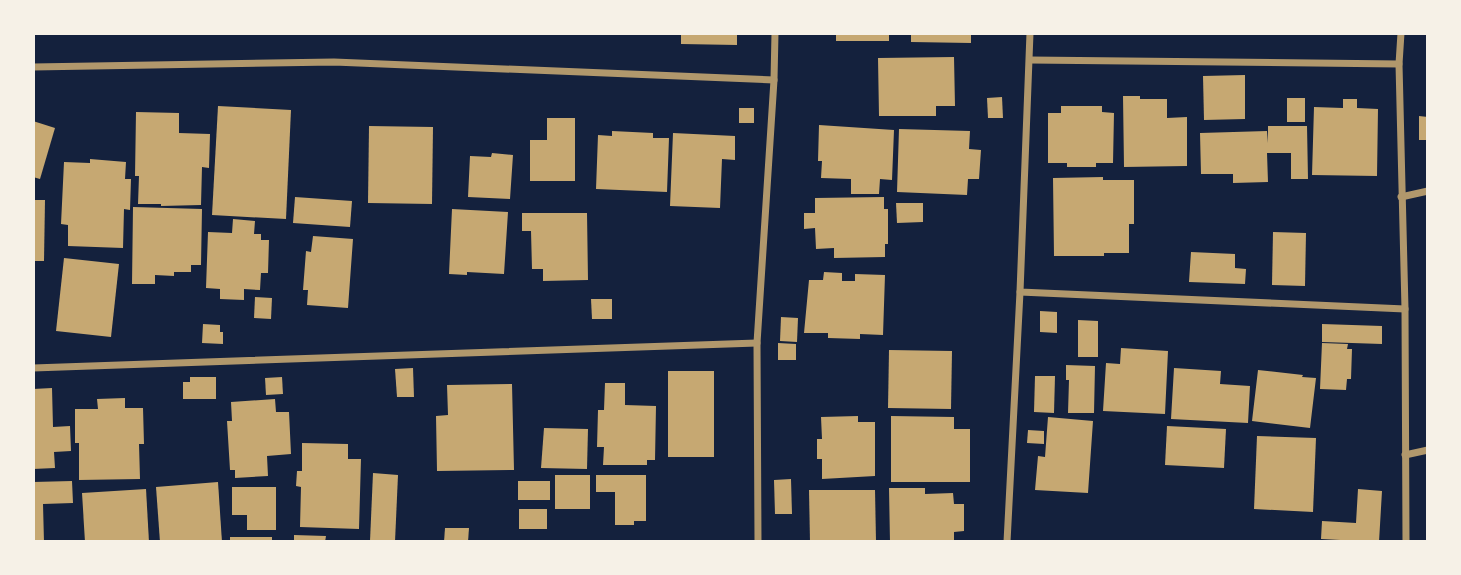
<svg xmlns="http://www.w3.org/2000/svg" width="1461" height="575" font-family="'Exo 2',sans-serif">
<rect width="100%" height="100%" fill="#14213d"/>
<!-- building -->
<g fill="#c6a872">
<path d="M681,33H737V45L681,44Z"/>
<rect x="836" y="33" width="53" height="8"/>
<path d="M911,33H971V43L911,42Z"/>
<path d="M954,57L955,106H936V116H879L878,58Z"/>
<path d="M1245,75V119L1204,120L1203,76Z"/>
<path d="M1123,96H1140V99H1167V118L1187,117V166L1124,167Z"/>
<path d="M1002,97L1003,118H988L987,98Z"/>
<rect x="1287" y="98" width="18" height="24"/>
<path d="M1343,99H1357V108L1378,109L1377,176L1312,175L1314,107L1343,108Z"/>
<path d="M218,106L291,110L286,219L212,215Z"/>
<path d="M1061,106H1102V112L1114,113L1113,163H1096V167H1067V163H1048V113H1061Z"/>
<rect x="739" y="108" width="15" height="15"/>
<path d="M136,112L179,113V133L210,134L209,168L202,167L201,205L161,206V204H138L139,176H135Z"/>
<path d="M1419,116L1428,117V140H1419Z"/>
<path d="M547,118H575V181H530V140H547Z"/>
<path d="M33,121L55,128L40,179L33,177Z"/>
<path d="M819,125L894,130L892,180L880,179L879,194H851V179L821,178L822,161H818Z"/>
<path d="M369,126L433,127L432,204L368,203Z"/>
<path d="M1268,126H1307L1308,179H1291V153H1267L1268,182L1233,183V174H1201L1200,133L1267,131L1268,143Z"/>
<path d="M899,129L970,131L969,149L981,150L979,179H968L967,195L897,192Z"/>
<path d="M612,131L653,133V138H669L667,192L596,189L598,135L612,136Z"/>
<path d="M673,133L735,136V160L722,159L720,208L670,206Z"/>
<path d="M492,153L513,155L510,199L468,197L470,156L491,157Z"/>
<path d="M90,159L126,162L125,179H131L130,210L124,209L123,248L68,246V225L61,224L64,162L90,163Z"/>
<path d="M1103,177V180H1134V224H1129V253H1104V256H1054L1053,178Z"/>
<path d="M295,197L352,201L350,227L293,223Z"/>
<path d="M884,197V209H888V244H885V257L834,258V248L816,249L815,228L804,229V213H815V198Z"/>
<path d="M33,200H45L44,261H33Z"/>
<path d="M896,203H923V222L897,223Z"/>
<path d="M133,207L202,209L201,265H191V272H174V276L155,275V284H132Z"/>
<path d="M452,209L508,212L504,274L467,272V275L449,274Z"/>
<path d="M522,213H587L588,280L543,281V269H532L531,231H522Z"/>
<path d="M233,219L255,221L254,234H261V240H269L268,273H261L260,290L244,289V300L220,299V289L206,288L208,232L232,233Z"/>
<path d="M1273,232L1306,233L1305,286L1272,285Z"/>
<path d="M313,236L353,239L348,308L307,305L308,290H303L306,251L311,252Z"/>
<path d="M1191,252L1235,254V268L1246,269L1245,284L1189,282Z"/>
<path d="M64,258L119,264L111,337L56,331Z"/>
<path d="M824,272L842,273V281H855V274L885,275L883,335L860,334V339L828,338V333H804L809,280H823Z"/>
<path d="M255,297L272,298L271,319L254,318Z"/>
<path d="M591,299H612V319H592Z"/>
<path d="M1040,311L1057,312V333L1040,332Z"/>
<path d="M781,317L798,318L797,342L780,341Z"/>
<path d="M1078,320L1098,321V357H1078Z"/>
<path d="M203,324L220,325V332H223V344L202,343Z"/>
<path d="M1322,324L1382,326V344L1322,342Z"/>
<path d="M778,343L796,344V360H778Z"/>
<path d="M1322,343L1348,344L1347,349H1352L1351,379H1347L1346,390L1320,389Z"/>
<path d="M1121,348L1168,351L1165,414L1103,411L1106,363L1120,364Z"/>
<path d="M889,350L952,351L951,409L888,408Z"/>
<path d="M1066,365L1095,366L1094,413H1068L1069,380H1066Z"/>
<path d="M413,368L414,397H397L395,369Z"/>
<path d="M1174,368L1221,371L1220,384L1250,386L1248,423L1171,419Z"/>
<path d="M1258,370L1303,375L1302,377L1316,378L1310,428L1252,421Z"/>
<rect x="668" y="371" width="46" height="86"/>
<path d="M1035,376H1055L1054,413L1034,412Z"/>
<path d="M190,377H216V399H183V382H190Z"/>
<path d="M282,377L283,394L266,395L265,378Z"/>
<path d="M605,383H625V405L656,406L655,460H647V465H603L604,447H597L598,410H604Z"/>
<path d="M512,384L514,470L437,471L436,416L448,415L447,385Z"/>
<path d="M52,388L53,427L70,426L71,451L54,452L55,468L33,469V389Z"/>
<path d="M125,398V408H143L144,444H139L140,479L79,480V443H75V409H98L97,399Z"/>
<path d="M275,399L276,412H289L291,454L267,456L268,476L235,478V470H230L227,421H232L231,402Z"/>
<path d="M858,416V422H875V476L822,479V459H817V439H822L821,417Z"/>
<path d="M891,416L954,417V429H970V482H891Z"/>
<path d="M1048,417L1093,421L1088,493L1035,490L1038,456L1045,457Z"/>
<path d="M1167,426L1226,429L1224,468L1165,465Z"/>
<path d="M544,428L588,429L587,469L541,468Z"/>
<path d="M1028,430L1044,431V444L1027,443Z"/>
<path d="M1257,436L1316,438L1313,512L1254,509Z"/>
<path d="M302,443L348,444V459H361L359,529L300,527L301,487L296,486L297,471H302Z"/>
<path d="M373,473L398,475L395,542L370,541Z"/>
<rect x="555" y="475" width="35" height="34"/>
<path d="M596,475H646V521H634V525H615V492H596Z"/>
<path d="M791,479L792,514H775L774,480Z"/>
<path d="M72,481L73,503L43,504L44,542H33V482Z"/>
<rect x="518" y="481" width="32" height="19"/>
<path d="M218,482L222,542H160L156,487Z"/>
<path d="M232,487H276V530H247V515H232Z"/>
<path d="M889,488H925V494L953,493L954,504H964V531L954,532V542H890Z"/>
<path d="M146,489L149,542H85L82,493Z"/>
<path d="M1358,489L1382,491L1379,542L1321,539L1322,521L1356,523Z"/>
<path d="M809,490H875L876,541L810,542Z"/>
<rect x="519" y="509" width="28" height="20"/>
<path d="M445,528H469L468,542H444Z"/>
<path d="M294,535L326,536L325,542H294Z"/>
<rect x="230" y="537" width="42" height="5"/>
</g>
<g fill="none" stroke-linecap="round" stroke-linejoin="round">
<!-- minor -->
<g stroke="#b1986c" stroke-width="7">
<path d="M1030,33L1020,292L1405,309"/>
<path d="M1401,33L1399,64L1405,309L1406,542"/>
<path d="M1030,60L1399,64"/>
<path d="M33,67L334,62L774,80"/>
<path d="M1401,197L1428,191"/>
<path d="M33,368L757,343"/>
<path d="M1405,455L1428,450"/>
<path d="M758,542L757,343L774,80L775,33"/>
<path d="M1007,542L1020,292"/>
</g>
</g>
<!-- border -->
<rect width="1461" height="575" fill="none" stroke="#f6f1e7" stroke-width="70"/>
</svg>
